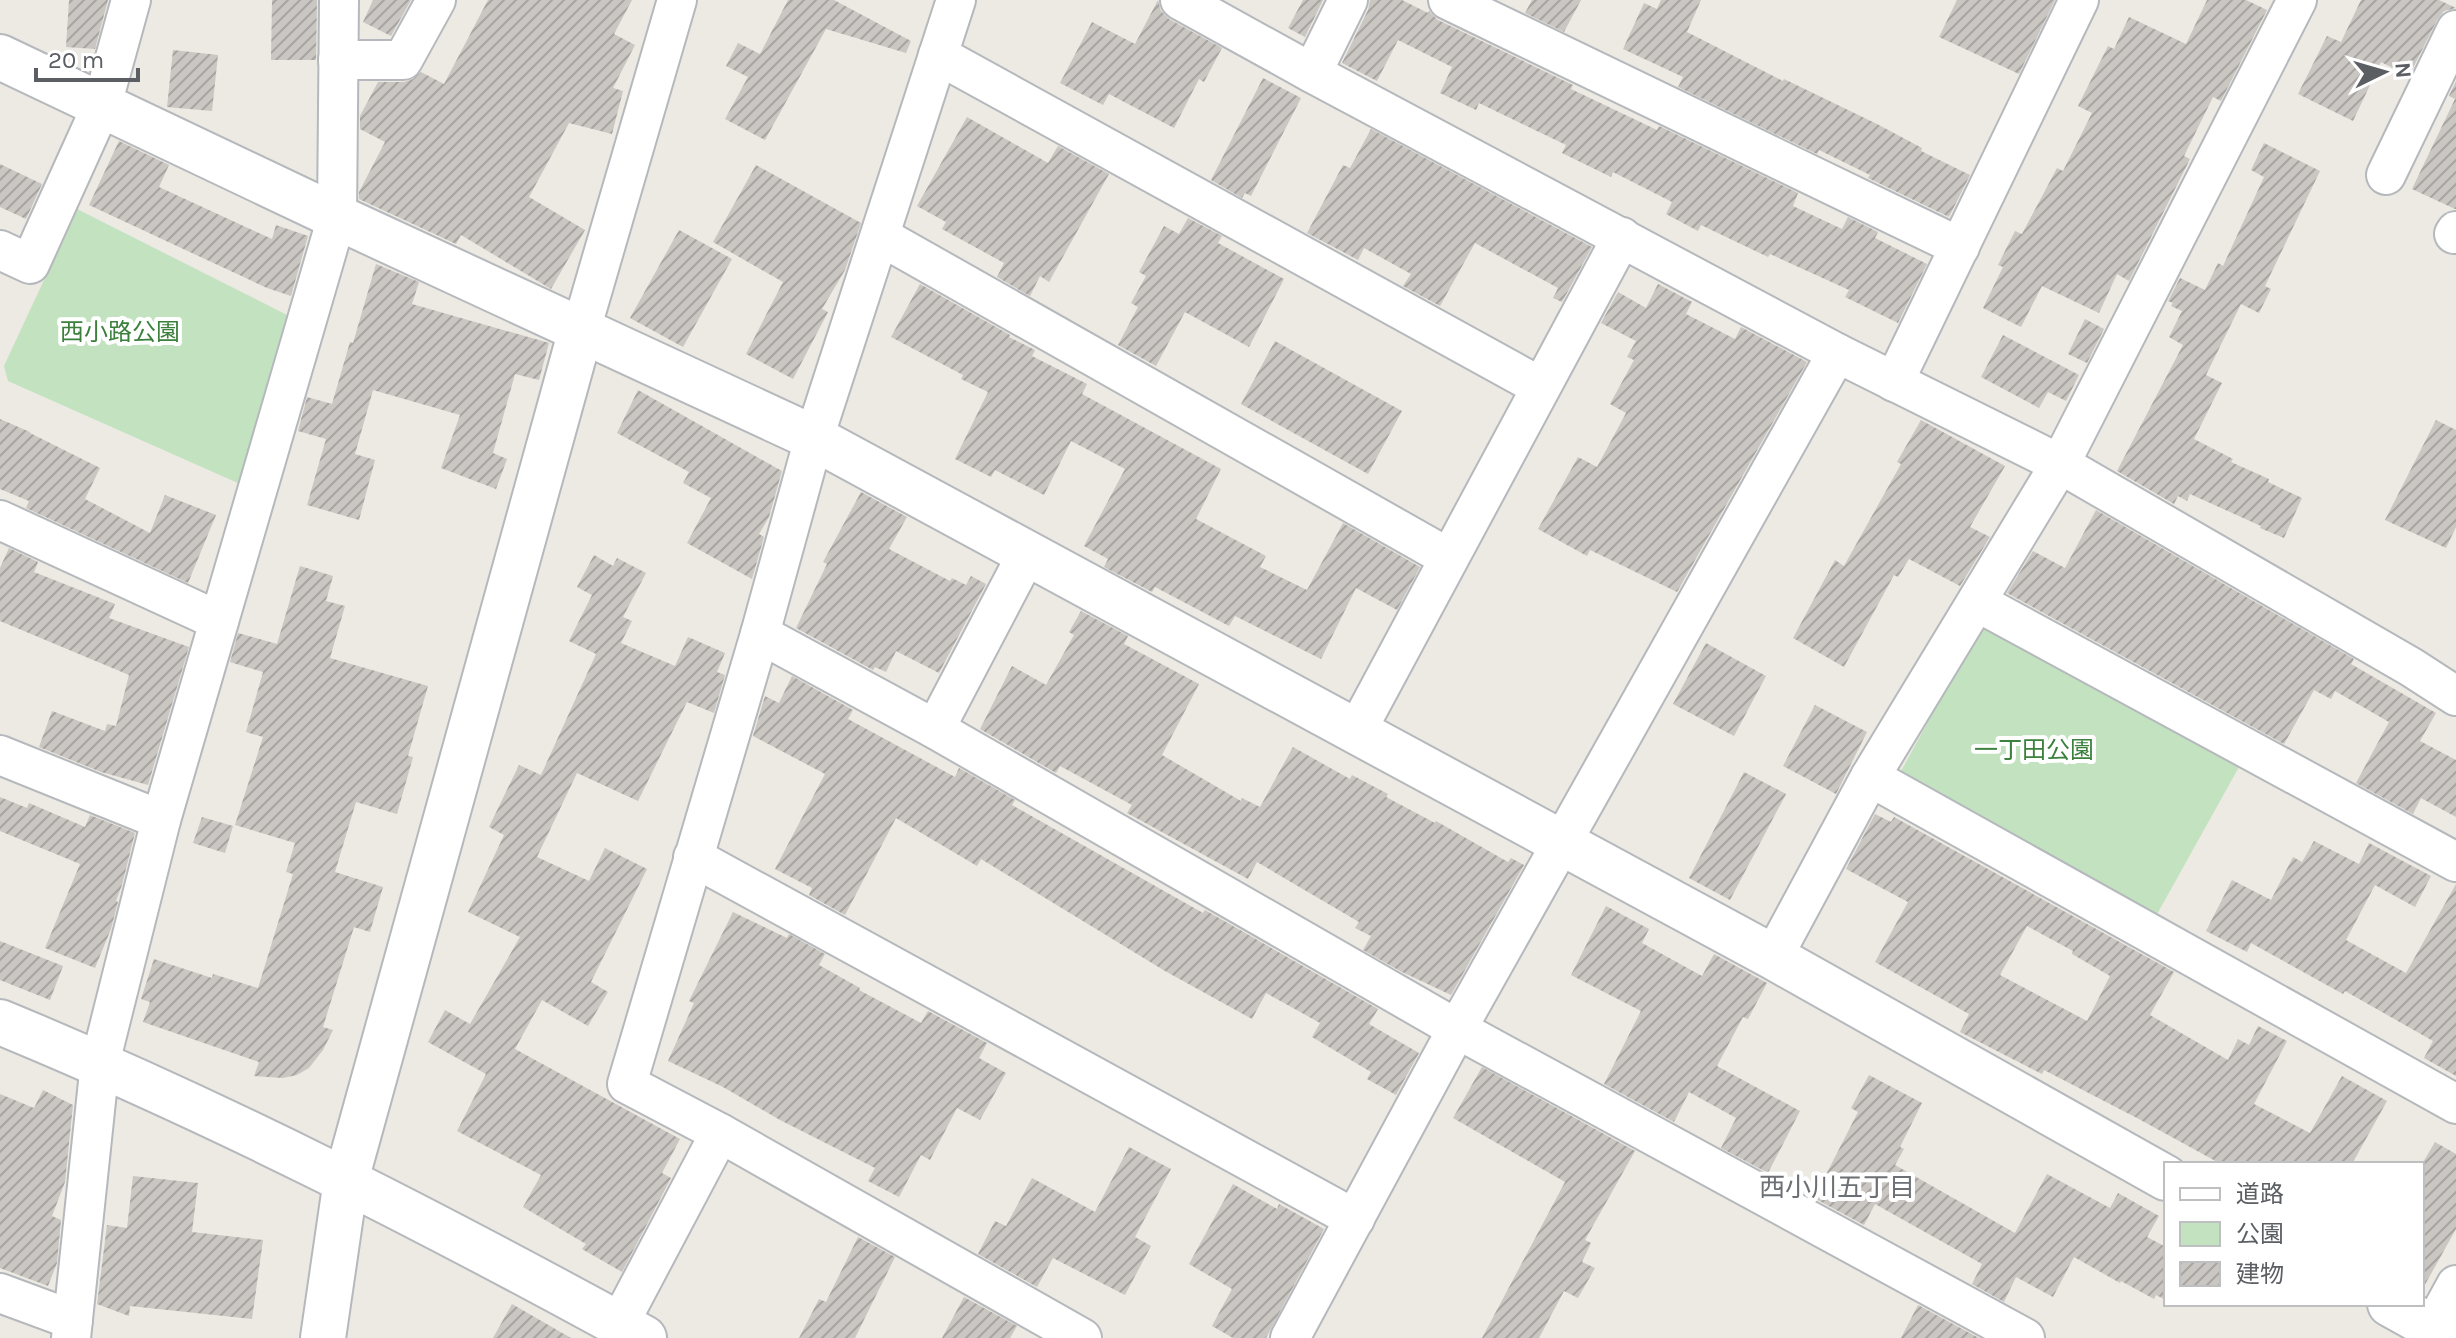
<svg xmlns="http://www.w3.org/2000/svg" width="2456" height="1338" font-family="Karla,'Noto Sans JP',sans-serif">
<defs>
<pattern id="building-hatch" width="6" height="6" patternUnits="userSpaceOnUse" patternTransform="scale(2)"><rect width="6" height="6" fill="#cac6c2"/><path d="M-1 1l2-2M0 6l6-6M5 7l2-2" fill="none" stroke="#a7a4a1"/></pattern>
</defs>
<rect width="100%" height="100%" fill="#eceae2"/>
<!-- green -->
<g fill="#c2e2c0">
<path d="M77,209L287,315L240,484L8,381L4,366Z"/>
<path d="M1982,623L2239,767L2156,916L1900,773Z"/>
</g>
<!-- building -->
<g fill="url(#building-hatch)" fill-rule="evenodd">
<path d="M69,0H108L95,49L66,47Z"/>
<path d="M272,0H317L316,60H271Z"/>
<path d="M373,0H411L391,36L363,22Z"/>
<path d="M488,0H632L614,34L635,45L613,88L623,91L612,134L569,123L529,197L585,230L551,289L461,235L456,244L359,199V192L385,142L360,129V116L378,82H404L413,79L421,72L444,84Z"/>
<path d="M788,0H834L911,41L906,53L826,29L765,140L725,119L748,77L726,66L738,43L760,54Z"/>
<path d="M1158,0L1161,11L1169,19L1222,48L1204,82L1199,79L1174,128L1109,94L1103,105L1060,83L1092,22L1135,44Z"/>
<path d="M1303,0H1323L1305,37L1288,28Z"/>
<path d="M1370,0H1402L1428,13L1429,11L1438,20L1573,85L1571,89L1657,130L1659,126L1798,193L1793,206L1842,229L1848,217L1878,232L1875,238L1927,264L1898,323L1845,297L1849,290L1770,254L1768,257L1701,225L1698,231L1666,214L1672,202L1613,172L1611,177L1562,153L1566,145L1479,103L1476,110L1440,93L1452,67L1398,40L1377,81L1342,63L1368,10Z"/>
<path d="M1532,0H1581L1564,32L1525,13Z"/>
<path d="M1661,0H1701L1687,32L1783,81L1784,79L1877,124L1922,148L1921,151L1970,175L1949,217L1868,178L1870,175L1819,150L1817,154L1678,87L1683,77L1623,49L1644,3L1657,9Z"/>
<path d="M1957,0H2055L2019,74L1939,37Z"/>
<path d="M2207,0H2246L2267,10L2221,101L2213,97L2184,156L2190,159L2129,281L2117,274L2099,313L2042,286L2021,327L1983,308L2003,267L1998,265L2015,231L2022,234L2057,168L2063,171L2092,113L2078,106L2108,46L2114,49L2129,17L2186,44Z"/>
<path d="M2361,0H2439L2456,8L2444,11L2437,20L2409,76L2381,62L2353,121L2298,94L2327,36L2341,42Z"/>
<path d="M173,50L218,55L212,111L167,107Z"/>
<path d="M1263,78L1301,98L1251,196L1245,193L1242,198L1211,180Z"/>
<path d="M2456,81V209H2455L2412,189L2455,99L2449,96Z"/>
<path d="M967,117L1048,163L1058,146L1109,174L1049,282L1040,276L1030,296L997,277L1004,263L942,229L946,222L917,206Z"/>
<path d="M1371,129L1592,247L1562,302L1553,298L1558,288L1475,243L1440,306L1403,286L1411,274L1364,248L1358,260L1307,233L1343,165L1350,168Z"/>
<path d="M119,141L169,165L159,187L272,239L276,225L308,236L291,296L267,288L89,205Z"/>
<path d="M2264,143L2320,171L2265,286L2271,289L2259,313L2241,304L2206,375L2222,383L2194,439L2233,459L2231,462L2269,479L2268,482L2302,498L2284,538L2260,528L2261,526L2190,494L2187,501L2178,496L2174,504L2117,471L2183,345L2169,337L2182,311L2171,306L2173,303L2168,301L2180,278L2205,290L2218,263L2223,266L2264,177L2251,170Z"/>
<path d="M0,164L42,184L26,219L0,207Z"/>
<path d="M756,165L861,223L845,270L822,309L828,312L793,379L746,354L783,282L713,242Z"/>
<path d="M1188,218L1222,236L1218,243L1284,279L1249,347L1185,312L1156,366L1118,345L1138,307L1131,303L1146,276L1139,272L1164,226L1179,234Z"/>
<path d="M679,230L732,259L683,347L630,318Z"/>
<path d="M376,264L419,282L412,304L549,343L539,380L515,374L493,453L507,459L496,489L441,468L460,415L373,390L355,454L375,460L359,520L307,505L326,439L298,431L307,397L332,404L350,342L353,343Z"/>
<path d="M920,284L1010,335L1009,337L1035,350L1032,356L1087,384L1082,394L1221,469L1196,519L1266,556L1260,567L1307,590L1343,523L1420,567L1397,610L1356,588L1321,659L1235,616L1229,626L1155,587L1152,592L1104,567L1108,559L1084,546L1125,469L1071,441L1044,495L995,470L991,477L955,459L988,392L961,379L963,375L891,337Z"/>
<path d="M1658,284L1692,302L1686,314L1735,339L1741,327L1807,362L1677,592L1590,550L1587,556L1538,529L1578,457L1597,467L1626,413L1610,404L1634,360L1627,357L1636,341L1601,323L1618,292L1646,308Z"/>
<path d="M2085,319L2104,329L2087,363L2068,354Z"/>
<path d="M2003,335L2079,375L2066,401L2048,392L2039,408L1981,377Z"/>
<path d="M1275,341L1402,411L1368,474L1241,404Z"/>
<path d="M638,390L782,471L769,517L759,534L764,537L752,579L687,543L711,498L683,483L689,472L617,433Z"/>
<path d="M0,419L30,432V433L100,468L85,499L150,533L165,495L216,515L188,583L26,508L29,501L0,489Z"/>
<path d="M1921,420L2005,466L1970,527L1990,537L1960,586L1909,559L1898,577L1894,575L1844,667L1793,638L1835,560L1844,566L1901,464L1897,462Z"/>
<path d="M2436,420L2456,430V527L2446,548L2385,520Z"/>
<path d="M861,492L907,517L889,549L950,581L952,578L966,585L971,576L986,584L939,673L896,651L886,672L875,667L873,670L796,628L827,564L823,562Z"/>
<path d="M2096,510L2354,659L2351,664L2436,713L2420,741L2456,760V817L2421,798L2413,814L2356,783L2389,722L2335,691L2331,699L2314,690L2284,744L2007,593L2033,551L2065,568Z"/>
<path d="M9,548L38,562L34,572L115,604L109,618L189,647L148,785L101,772L39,747L52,711L105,731L107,724L116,726L129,675L0,621V568Z"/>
<path d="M594,555L613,566L617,558L646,573L623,617L632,621L621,643L675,666L688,637L725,653L717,672L725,675L714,713L687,702L638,801L577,773L537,857L589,881L605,848L647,869L591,982L608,992L588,1026L542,1000L515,1049L680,1139L662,1173L671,1178L622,1272L582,1249L586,1244L523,1207L541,1175L457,1131L486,1074L428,1042L445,1010L470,1024L520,937L468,912L504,835L489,827L519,765L541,775L596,654L569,641L592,595L577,587Z"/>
<path d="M300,566L333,576L326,601L345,606L330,658L428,686L408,756L413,757L397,814L356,802L335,872L383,887L370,932L354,927L323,1027L333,1030L323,1050L309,1068L297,1075L283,1078L254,1076L259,1062L143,1022L150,1002L141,999L154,959L212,978L213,974L258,988L293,874L286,872L295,843L235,825L263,737L246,732L263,672L230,662L238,633L277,644Z"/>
<path d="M1081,611L1128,636L1124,644L1199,684L1162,755L1241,801L1242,798L1260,807L1293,747L1350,779L1352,775L1388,794L1386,797L1435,823L1436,821L1508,862L1511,858L1524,865L1451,995L1400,971L1363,950L1371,936L1355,928L1359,922L1257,862L1248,879L1127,813L1132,805L1060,766L1056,773L980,729L1012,666L1046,685L1074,635L1069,632Z"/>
<path d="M1706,643L1766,676L1734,736L1673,704Z"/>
<path d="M792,676L853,710L848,719L955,777L959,768L1015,800L1012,805L1203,913L1205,910L1378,1009L1369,1024L1419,1053L1396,1095L1367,1079L1371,1072L1312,1037L1320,1023L1266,993L1252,1019L1165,971L981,859L977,866L896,818L845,915L809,895L812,888L775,869L825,774L753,736L765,696L779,703Z"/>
<path d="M1815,705L1867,732L1836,794L1783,766Z"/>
<path d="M1744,772L1786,794L1730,900L1689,878Z"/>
<path d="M0,797L27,808L29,803L85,827L90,815L135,833L122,885L116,901L118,902L111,929L95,968L45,948L80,864L0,831Z"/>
<path d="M1875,814L1891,822L1894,817L2174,972L2150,1015L2228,1060L2238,1039L2249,1045L2258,1026L2287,1041L2254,1104L2310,1133L2342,1076L2387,1101L2352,1164H2221L2137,1118L2044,1070L2042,1074L1960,1032L1969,1014L1875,962L1908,902L1846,869ZM2027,926L2073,951L2072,954L2110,976L2087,1021L2000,975Z"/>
<path d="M202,817L233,826L225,853L193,843Z"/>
<path d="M2314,841L2359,864L2369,843L2431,876L2415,907L2375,885L2346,940L2406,973L2456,884V1076L2424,1058L2433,1041L2345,991L2343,994L2251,943L2247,952L2206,931L2232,880L2271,900L2293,857L2302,862Z"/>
<path d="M1606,906L1649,929L1642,943L1702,976L1714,954L1767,983L1748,1019L1743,1017L1717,1066L1800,1111L1768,1173L1721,1148L1736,1118L1689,1092L1674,1122L1604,1084L1641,1011L1571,975Z"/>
<path d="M733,912L787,938L789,934L825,954L819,965L860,988L859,990L921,1023L928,1011L987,1043L979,1058L1006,1073L980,1120L957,1108L930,1160L921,1155L899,1197L868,1181L875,1168L780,1120L723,1087L668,1061L694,1003L689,1001Z"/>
<path d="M0,941L63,966L50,1000L0,980Z"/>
<path d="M1482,1067L1635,1151L1585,1240L1591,1243L1582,1262L1595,1268L1578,1298L1564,1291L1539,1338H1482L1565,1182L1453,1118Z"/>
<path d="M1869,1075L1922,1103L1900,1147L1904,1149L1895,1165L2015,1233L2047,1174L2110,1208L2118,1193L2159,1216L2147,1237L2166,1247V1300L2156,1295L2154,1299L2121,1281L2120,1283L2074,1257L2053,1297L2016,1277L2004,1302L1972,1284L1982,1264L1875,1204L1864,1225L1814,1198L1858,1112L1851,1108Z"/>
<path d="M43,1090L73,1105L65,1182L52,1216L61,1220L57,1263L48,1286L0,1268V1094L34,1108Z"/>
<path d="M2435,1142L2456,1154V1229L2422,1290V1164Z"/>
<path d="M1129,1147L1171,1169L1135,1237L1151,1246L1125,1295L1053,1258L1037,1287L978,1254L995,1221L1006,1226L1032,1178L1095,1212Z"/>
<path d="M133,1176L198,1183L192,1232L263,1240L252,1319L130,1306L129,1316L97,1304L107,1225L127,1228Z"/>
<path d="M1233,1184L1277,1209L1279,1204L1324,1229L1266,1338H1233L1212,1326L1232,1289L1189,1264Z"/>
<path d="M858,1237L895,1257L855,1338H799L819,1299L826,1302Z"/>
<path d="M964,1297L1017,1326L1010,1338H942Z"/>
<path d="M512,1304L571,1338H493Z"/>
<path d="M1918,1305L1979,1338H1901Z"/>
</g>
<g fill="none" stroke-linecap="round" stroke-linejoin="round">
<!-- minor casing -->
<g stroke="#b5b8bc" stroke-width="42">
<g id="minor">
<path d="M956,0L814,438L760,634L627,1084L720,1133L1082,1338"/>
<path d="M1180,0L1312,73L1837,353L2060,464L2411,667L2456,696"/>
<path d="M1448,0L1960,247"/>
<path d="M938,55L1541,387"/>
<path d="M338,60H403L436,0"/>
<path d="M1312,73L1348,0"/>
<path d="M2386,175L2456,30"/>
<path d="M2454,234L2456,231"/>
<path d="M880,236L1449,558"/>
<path d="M0,250L30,264L102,105L131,0"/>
<path d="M581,330L677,0"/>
<path d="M1894,382L2079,0"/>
<path d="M0,520L219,621"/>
<path d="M1977,602L2456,862"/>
<path d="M760,634L935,729L1457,1029L2025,1338"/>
<path d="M935,729L1028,552"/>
<path d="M1357,730L1622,237"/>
<path d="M0,755L161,820"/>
<path d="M1870,777L2456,1104"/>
<path d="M693,857L1355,1219"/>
<path d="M1773,957L1870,777L2060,464L2297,0"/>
<path d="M0,1293L73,1320"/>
<path d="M619,1324L720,1133"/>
<path d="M71,1338L100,1063L161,820L337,217L339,0"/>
<path d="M1290,1338L1457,1029L1837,353"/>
<path d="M2427,1338L2456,1285"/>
</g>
</g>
<!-- tertiary casing -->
<g stroke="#b5b8bc" stroke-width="48">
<g id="tertiary">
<path d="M0,57L337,217L814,438L1773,957L2166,1178"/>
<path d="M0,1022C221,1113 434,1223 644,1338"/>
<path d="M2390,1304L2451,1338"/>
<path d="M323,1338L346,1180L581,330"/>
</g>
</g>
<!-- minor -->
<use href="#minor" stroke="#fff" stroke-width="38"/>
<!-- tertiary -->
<use href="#tertiary" stroke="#fff" stroke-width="44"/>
</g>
<g text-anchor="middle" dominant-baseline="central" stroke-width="8" stroke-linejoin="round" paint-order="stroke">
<!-- park labels -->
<g font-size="24" fill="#3b803c" stroke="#fff">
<text x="120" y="332">西小路公園</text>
<text x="2034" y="750">一丁田公園</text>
</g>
<!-- neighbourhood labels -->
<g font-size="26" fill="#6c7074" stroke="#fff">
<text x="1837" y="1187">西小川五丁目</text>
</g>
</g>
<!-- legend -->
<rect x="2164" y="1162" width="260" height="144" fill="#ffffff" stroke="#bdbfc0" stroke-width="2"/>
<rect x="2180" y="1188" width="40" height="12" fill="#ffffff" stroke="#bdbfc0" stroke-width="2"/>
<text x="2236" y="1202" font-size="24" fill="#5b5e62">道路</text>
<rect x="2180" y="1222" width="40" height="24" fill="#c2e2c0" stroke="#bdbfc0" stroke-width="2"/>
<text x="2236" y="1242" font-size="24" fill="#5b5e62">公園</text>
<rect x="2180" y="1262" width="40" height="24" fill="url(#building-hatch)" stroke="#bdbfc0" stroke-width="2"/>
<text x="2236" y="1282" font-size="24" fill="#5b5e62">建物</text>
<!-- north arrow -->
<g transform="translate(2384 72) rotate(85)" stroke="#ffffff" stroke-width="6" paint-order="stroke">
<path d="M0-6L14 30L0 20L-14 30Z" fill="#5b5e62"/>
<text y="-12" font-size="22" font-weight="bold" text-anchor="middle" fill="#5b5e62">N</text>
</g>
<!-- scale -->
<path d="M36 68v12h102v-12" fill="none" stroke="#5b5e62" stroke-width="4"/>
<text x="48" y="68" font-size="24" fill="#5b5e62" stroke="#ffffff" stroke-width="6" paint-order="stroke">20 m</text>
</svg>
